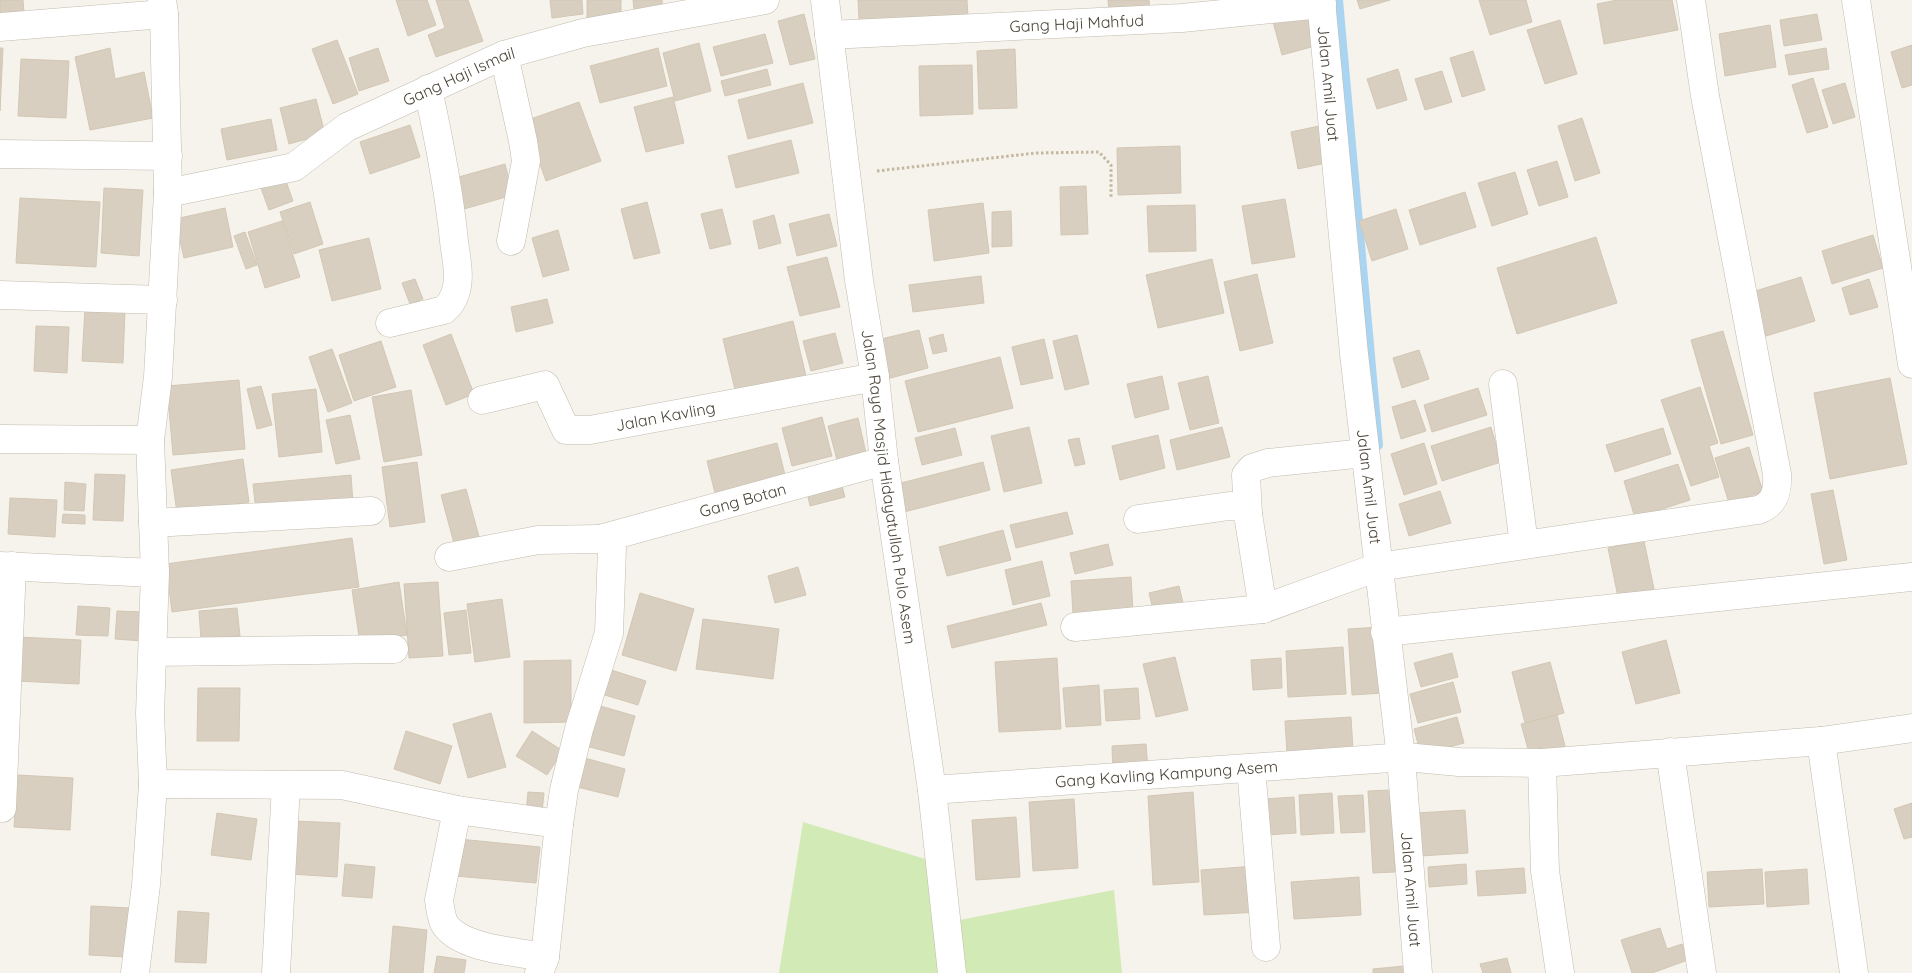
<svg xmlns="http://www.w3.org/2000/svg" width="1912" height="973" font-family="Quicksand,sans-serif">
<rect width="100%" height="100%" fill="#f6f3ec"/>
<!-- green -->
<path fill="#d2eab5" d="M803,822L932,861L934,925L1114,890L1122,973H779Z"/>
<g fill="none" stroke-linecap="round" stroke-linejoin="round">
<!-- stream -->
<path stroke="#a9d4f2" stroke-width="10" d="M1338,0L1378,445"/>
</g>
<!-- building -->
<g fill="#d8cfc1" stroke="#d3c7b4">
<path d="M0,0H23L24,13L0,16Z"/>
<path d="M396,0H427L436,25L408,36Z"/>
<path d="M436,0H468L483,41L436,57L428,35L445,28Z"/>
<path d="M550,0H582L583,14L552,18Z"/>
<rect x="587" y="0" width="34" height="18"/>
<path d="M633,0H662L663,17L635,19Z"/>
<path d="M858,0H967L968,17L859,20Z"/>
<path d="M1108,0H1149L1150,13L1109,14Z"/>
<path d="M1357,0H1390L1360,9Z"/>
<path d="M1479,0H1526L1532,22L1490,35Z"/>
<path d="M1617,0H1672L1678,30L1604,44L1597,4Z"/>
<path d="M1305,8L1315,46L1282,55L1272,18Z"/>
<path d="M804,14L815,59L790,65L778,21Z"/>
<path d="M1817,14L1822,40L1784,46L1780,20Z"/>
<path d="M1560,20L1577,74L1545,84L1527,30Z"/>
<path d="M1770,25L1776,67L1725,76L1719,34Z"/>
<path d="M765,34L773,63L721,76L713,47Z"/>
<path d="M337,40L358,94L333,104L312,49Z"/>
<path d="M699,43L711,91L675,101L663,53Z"/>
<path d="M1912,45V85L1902,88L1891,52Z"/>
<path d="M0,48H3L0,111Z"/>
<path d="M110,48L115,79L144,72L153,118L90,130L75,57Z"/>
<path d="M378,48L389,81L359,91L349,58Z"/>
<path d="M658,48L667,86L600,103L590,66Z"/>
<path d="M1826,48L1829,69L1789,75L1785,55Z"/>
<path d="M1015,49L1017,108L979,109L977,51Z"/>
<path d="M1473,51L1485,90L1462,97L1450,58Z"/>
<path d="M21,59L69,61L66,118L18,116Z"/>
<path d="M972,65L973,114L920,116L919,66Z"/>
<path d="M767,69L771,85L725,96L721,81Z"/>
<path d="M1398,69L1407,100L1377,109L1367,79Z"/>
<path d="M1442,71L1452,102L1425,110L1415,79Z"/>
<path d="M1813,78L1828,127L1807,133L1792,85Z"/>
<path d="M803,83L813,123L748,139L738,100Z"/>
<path d="M1845,83L1855,117L1833,124L1822,90Z"/>
<path d="M673,97L684,143L646,152L634,107Z"/>
<path d="M316,99L325,134L289,144L280,108Z"/>
<path d="M579,102L601,161L546,181L525,121Z"/>
<path d="M1582,118L1600,173L1575,181L1558,126Z"/>
<path d="M271,119L277,150L227,160L221,129Z"/>
<path d="M410,125L420,157L370,174L360,142Z"/>
<path d="M1319,126L1326,163L1298,169L1291,132Z"/>
<path d="M791,140L799,173L736,188L728,156Z"/>
<path d="M1180,146L1181,193L1118,195L1117,148Z"/>
<path d="M1557,161L1568,197L1539,206L1527,170Z"/>
<path d="M505,164L513,195L464,209L455,178Z"/>
<path d="M282,170L293,201L269,210L258,180Z"/>
<path d="M1515,172L1528,214L1492,226L1478,183Z"/>
<path d="M1086,186L1088,234L1061,235L1060,187Z"/>
<path d="M104,188L143,190L139,256L101,253Z"/>
<path d="M1465,192L1476,227L1420,245L1409,210Z"/>
<path d="M20,198L100,202L96,267L16,263Z"/>
<path d="M1285,199L1295,257L1252,264L1242,206Z"/>
<path d="M310,202L323,244L294,254L280,212Z"/>
<path d="M647,202L660,253L634,259L621,209Z"/>
<path d="M983,203L989,253L934,261L928,210Z"/>
<path d="M1195,205L1196,251L1149,252L1147,206Z"/>
<path d="M225,208L233,247L184,258L175,219Z"/>
<path d="M722,209L731,244L710,249L701,214Z"/>
<path d="M1396,209L1408,249L1372,261L1359,221Z"/>
<path d="M1011,211L1012,246L992,247V212Z"/>
<path d="M829,214L837,246L797,256L789,224Z"/>
<path d="M774,215L781,243L759,249L753,221Z"/>
<path d="M282,221L300,277L265,288L248,232Z"/>
<path d="M558,230L569,270L543,277L532,238Z"/>
<path d="M245,232L257,265L246,269L234,236Z"/>
<path d="M1873,235L1883,268L1832,284L1822,251Z"/>
<path d="M1596,237L1617,303L1517,334L1497,268Z"/>
<path d="M369,238L381,289L332,301L319,250Z"/>
<path d="M827,257L840,307L800,316L787,267Z"/>
<path d="M1212,259L1224,313L1158,328L1146,275Z"/>
<path d="M1257,274L1273,343L1240,351L1224,282Z"/>
<path d="M981,276L984,303L913,312L909,285Z"/>
<path d="M1801,277L1815,321L1766,336L1752,292Z"/>
<path d="M415,279L423,299L410,304L402,283Z"/>
<path d="M1869,279L1878,307L1850,315L1842,288Z"/>
<path d="M547,299L553,323L516,332L511,307Z"/>
<path d="M85,308L125,310L123,363L82,361Z"/>
<path d="M793,321L806,376L736,394L723,339Z"/>
<path d="M36,326L69,327L67,373L34,371Z"/>
<path d="M919,330L928,368L887,379L877,340Z"/>
<path d="M1723,331L1753,435L1721,444L1691,340Z"/>
<path d="M835,333L843,363L811,371L803,341Z"/>
<path d="M451,334L474,394L446,405L423,345Z"/>
<path d="M943,334L947,351L933,354L929,338Z"/>
<path d="M1077,335L1089,384L1065,390L1053,341Z"/>
<path d="M1044,339L1053,378L1021,385L1012,347Z"/>
<path d="M381,341L396,387L354,401L339,355Z"/>
<path d="M332,349L352,403L328,412L309,357Z"/>
<path d="M1419,350L1429,379L1402,388L1393,358Z"/>
<path d="M1000,357L1013,408L918,432L905,381Z"/>
<path d="M1162,376L1169,409L1135,418L1127,384Z"/>
<path d="M1208,376L1219,423L1190,430L1178,383Z"/>
<path d="M1890,378L1907,464L1830,479L1814,393Z"/>
<path d="M239,380L245,449L173,455L167,386Z"/>
<path d="M261,386L272,425L257,429L247,389Z"/>
<path d="M1700,387L1718,443L1709,446L1719,477L1691,486L1661,400Z"/>
<path d="M1478,388L1487,415L1432,432L1424,405Z"/>
<path d="M316,389L322,452L279,457L272,394Z"/>
<path d="M411,390L422,455L384,462L372,397Z"/>
<path d="M1415,400L1426,431L1401,439L1392,407Z"/>
<path d="M350,415L360,459L336,464L326,420Z"/>
<path d="M822,417L832,456L792,466L782,428Z"/>
<path d="M858,418L866,453L837,460L828,426Z"/>
<path d="M1029,427L1042,483L1004,492L991,436Z"/>
<path d="M1222,427L1230,457L1177,470L1170,440Z"/>
<path d="M1491,427L1501,462L1442,481L1431,446Z"/>
<path d="M955,428L962,455L922,465L915,438Z"/>
<path d="M1663,428L1671,454L1615,472L1606,445Z"/>
<path d="M1158,435L1165,468L1120,480L1112,446Z"/>
<path d="M1079,438L1085,464L1075,466L1068,440Z"/>
<path d="M777,443L787,483L717,501L707,461Z"/>
<path d="M1424,443L1437,484L1404,495L1391,454Z"/>
<path d="M1749,447L1763,492L1729,503L1715,458Z"/>
<path d="M243,459L249,502L177,513L171,470Z"/>
<path d="M417,462L425,522L390,527L382,467Z"/>
<path d="M983,462L990,490L904,512L897,484Z"/>
<path d="M1678,464L1690,500L1635,518L1624,481Z"/>
<path d="M95,474L125,475L123,521L93,520Z"/>
<path d="M351,475L353,503L256,512L253,484Z"/>
<path d="M839,475L845,497L810,506L805,483Z"/>
<path d="M65,482L86,484L84,511L64,510Z"/>
<path d="M466,489L481,544L456,551L441,495Z"/>
<path d="M1833,490L1847,560L1824,564L1811,494Z"/>
<path d="M1440,491L1451,523L1409,536L1399,504Z"/>
<path d="M10,498L57,500L55,537L8,534Z"/>
<path d="M1067,512L1073,534L1016,548L1010,525Z"/>
<path d="M63,514L85,515V524L62,523Z"/>
<path d="M1003,530L1011,560L947,576L939,547Z"/>
<path d="M352,538L359,587L172,612L166,564Z"/>
<path d="M1644,541L1654,589L1618,597L1608,548Z"/>
<path d="M1108,544L1113,565L1075,574L1070,553Z"/>
<path d="M1042,561L1050,596L1013,605L1005,570Z"/>
<path d="M798,567L806,595L775,603L768,576Z"/>
<path d="M1131,577L1133,611L1073,614L1071,581Z"/>
<path d="M399,582L407,635L360,643L352,590Z"/>
<path d="M438,582L443,656L409,658L404,584Z"/>
<path d="M1179,586L1185,611L1155,618L1149,593Z"/>
<path d="M640,593L694,609L676,671L622,655Z"/>
<path d="M502,599L510,657L475,662L467,604Z"/>
<path d="M1041,603L1047,625L952,648L947,626Z"/>
<path d="M78,606L110,608L108,636L76,635Z"/>
<path d="M237,608L240,636L201,640L199,611Z"/>
<path d="M466,610L471,653L449,655L444,613Z"/>
<path d="M117,611L143,612L142,641L115,639Z"/>
<path d="M703,619L779,629L773,679L696,669Z"/>
<path d="M1380,627L1383,693L1352,695L1348,629Z"/>
<path d="M18,637L81,640L79,684L16,681Z"/>
<path d="M1666,640L1680,693L1636,704L1622,652Z"/>
<path d="M1343,647L1346,694L1288,697L1286,651Z"/>
<path d="M1452,653L1458,677L1421,687L1414,663Z"/>
<path d="M1175,657L1188,710L1156,717L1143,664Z"/>
<path d="M1057,658L1061,729L999,732L995,662Z"/>
<path d="M1281,658L1282,688L1253,690L1251,660Z"/>
<path d="M571,660V722L524,723V661Z"/>
<path d="M1550,662L1564,713L1525,723L1512,672Z"/>
<path d="M605,668L646,681L638,705L598,693Z"/>
<path d="M1453,682L1461,712L1418,723L1410,694Z"/>
<path d="M1099,685L1101,725L1066,727L1063,688Z"/>
<path d="M198,688H240L239,741H197Z"/>
<path d="M1138,688L1140,719L1106,721L1104,690Z"/>
<path d="M597,705L635,716L624,756L586,746Z"/>
<path d="M491,713L506,767L468,778L453,724Z"/>
<path d="M1557,715L1565,746L1530,756L1521,724Z"/>
<path d="M1351,717L1353,750L1287,753L1285,721Z"/>
<path d="M1457,717L1464,743L1421,755L1414,729Z"/>
<path d="M406,731L452,746L440,784L394,769Z"/>
<path d="M532,731L563,751L547,775L516,756Z"/>
<path d="M1146,744L1148,770L1113,773L1112,746Z"/>
<path d="M581,757L625,769L618,797L573,786Z"/>
<path d="M17,775L73,778L70,830L14,827Z"/>
<path d="M1390,790L1395,872L1373,873L1368,791Z"/>
<path d="M528,792L544,793L542,812L526,811Z"/>
<path d="M1193,792L1199,882L1153,885L1148,796Z"/>
<path d="M1332,793L1334,833L1301,835L1299,795Z"/>
<path d="M1363,795L1365,832L1341,833L1338,796Z"/>
<path d="M1294,797L1296,833L1267,835L1264,799Z"/>
<path d="M1074,799L1078,868L1033,871L1029,802Z"/>
<path d="M1912,803V837L1904,839L1894,809Z"/>
<path d="M1465,810L1468,853L1420,856L1417,813Z"/>
<path d="M217,813L257,819L251,860L211,855Z"/>
<path d="M1016,817L1020,877L976,880L972,820Z"/>
<path d="M294,821L340,823L337,877L291,874Z"/>
<path d="M459,839L540,847L536,883L455,876Z"/>
<path d="M345,864L375,867L372,898L342,896Z"/>
<path d="M1466,864L1467,884L1429,887L1428,867Z"/>
<path d="M1256,866L1259,912L1204,915L1201,870Z"/>
<path d="M1524,868L1526,893L1478,896L1476,871Z"/>
<path d="M1762,869L1764,904L1709,907L1707,872Z"/>
<path d="M1807,869L1809,904L1767,907L1765,872Z"/>
<path d="M1359,877L1361,915L1294,919L1291,882Z"/>
<path d="M91,906L129,908L127,957L89,955Z"/>
<path d="M178,911L209,913L206,963L175,962Z"/>
<path d="M393,926L427,930L423,973H389Z"/>
<path d="M1660,928L1667,949L1682,944L1688,960L1652,973H1632L1621,940Z"/>
<path d="M437,956L466,960L464,973H434Z"/>
<path d="M1507,958L1511,973H1483L1480,964Z"/>
<path d="M1404,966L1405,973H1373V969Z"/>
</g>
<g fill="none" stroke-linecap="round" stroke-linejoin="round">
<!-- minor casing -->
<g stroke="#c2bbae" stroke-width="29">
<g id="minor">
<path id="s1" d="M825,0L859,280L875,377L884,461L932,790L952,973"/>
<path id="s2" d="M1321,0L1354,354L1401,758L1418,973"/>
<path d="M1856,0L1912,364"/>
<path d="M0,27L164,14"/>
<path id="s3" d="M829,35L1182,18L1322,4"/>
<path d="M504,55L523,141L526,161L511,241"/>
<path d="M0,154L168,156"/>
<path id="s4" d="M168,193L294,167L347,127L504,55L583,33L765,0"/>
<path d="M0,295L163,300"/>
<path d="M390,323L444,310C449,306 453,300 455,294C461,278 456,258 454,241C449,190 439,140 428,89"/>
<path d="M1503,384L1524,544"/>
<path id="s5" d="M482,400L545,385L566,430H590L875,377"/>
<path d="M0,439L150,440"/>
<path d="M1248,514L1246,475L1252,468L1268,463L1365,453"/>
<path d="M1138,519L1229,506L1241,507L1248,514L1263,609"/>
<path d="M153,523L371,511"/>
<path id="s6" d="M600,539L884,461"/>
<path d="M449,557L538,540L600,539L608,542L612,548L609,633L579,729L564,790L559,824L545,957L539,973"/>
<path d="M0,566L155,573"/>
<path d="M1075,627L1263,609L1378,567L1758,510C1775,504 1778,491 1777,474L1705,96L1691,0"/>
<path d="M1385,632L1912,577"/>
<path d="M153,652L394,649"/>
<path d="M1821,741L1854,973"/>
<path d="M1670,752L1702,973"/>
<path d="M1542,763L1545,871L1560,973"/>
<path d="M1251,768L1266,947"/>
<path d="M153,784L342,785L457,810L559,824"/>
<path id="s7" d="M932,790L1405,757L1459,762L1542,763L1821,741L1912,728"/>
<path d="M2,808L12,566"/>
<path d="M457,810L439,900C440,908 441,916 444,923C459,949 518,952 545,957"/>
<path d="M135,973L146,885L153,784L150,714L155,573L150,440L158,377L168,193L164,14L162,0"/>
<path d="M276,973L286,785"/>
</g>
</g>
<!-- path -->
<path stroke="#c4b79f" stroke-width="3" stroke-dasharray="2.5 2.5" stroke-linecap="butt" d="M877,171L1036,153L1099,152L1111,165V199"/>
<!-- minor -->
<use href="#minor" stroke="#fff" stroke-width="28"/>
</g>
<g text-anchor="middle" dominant-baseline="central" stroke-width="4.5" stroke-linejoin="round" paint-order="stroke">
<!-- street labels -->
<g font-size="16" fill="#4b4439" stroke="#fff">
<text stroke="none"><textPath href="#s3" startOffset="248">Gang Haji Mahfud</textPath></text>
<text stroke="none"><textPath href="#s4" startOffset="318">Gang Haji Ismail</textPath></text>
<text stroke="none"><textPath href="#s2" startOffset="84">Jalan Amil Juat</textPath></text>
<text stroke="none"><textPath href="#s5" startOffset="215">Jalan Kavling</textPath></text>
<text stroke="none"><textPath href="#s1" startOffset="491">Jalan Raya Masjid Hidayatulloh Pulo Asem</textPath></text>
<text stroke="none"><textPath href="#s2" startOffset="489">Jalan Amil Juat</textPath></text>
<text stroke="none"><textPath href="#s6" startOffset="148">Gang Botan</textPath></text>
<text stroke="none"><textPath href="#s7" startOffset="235">Gang Kavling Kampung Asem</textPath></text>
<text stroke="none"><textPath href="#s2" startOffset="894">Jalan Amil Juat</textPath></text>
</g>
</g>
</svg>
